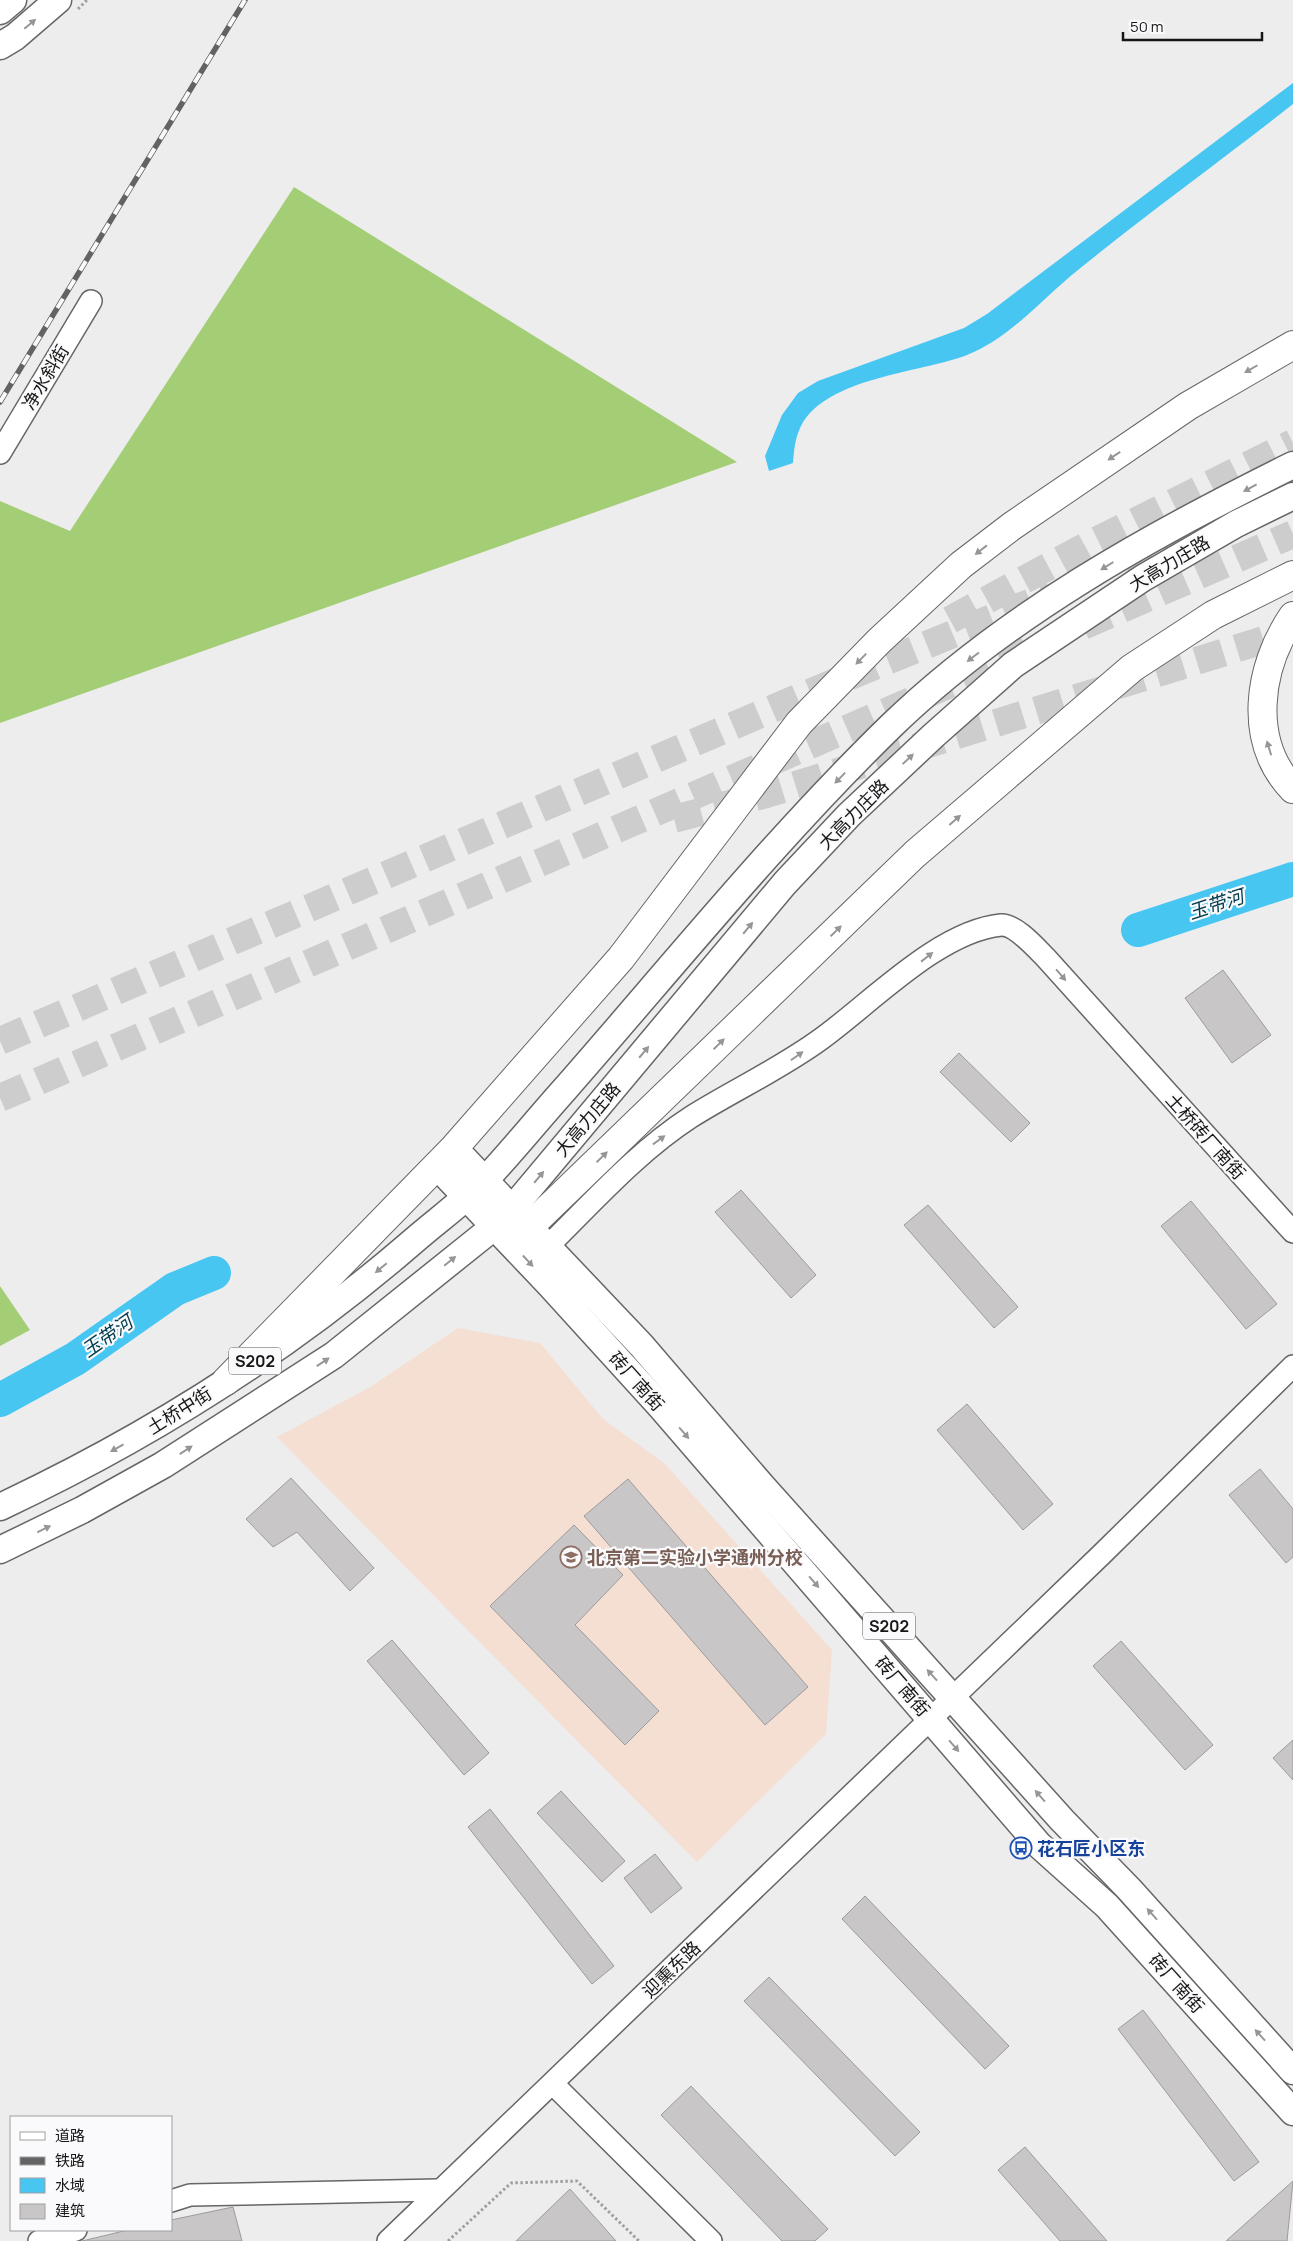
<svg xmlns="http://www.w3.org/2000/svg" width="1293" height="2241" font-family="Manrope,'Noto Sans SC',sans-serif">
<rect width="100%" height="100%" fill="#ededee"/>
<!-- education -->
<path fill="#f5ded2" d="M458,1328L540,1343L603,1419L664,1463L832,1650L826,1734L697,1862L277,1437L372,1386Z"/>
<!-- forest -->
<g fill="#a4ce75">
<path d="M294,187L737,462L0,723V501L70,531Z"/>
<path d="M0,1286L30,1330L0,1346Z"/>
</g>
<!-- water -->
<path fill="#47c6f2" d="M1293,83V104C1222,160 1148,213 1078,270C1043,298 1010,338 967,355C920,373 827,377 801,426C795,438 794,450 793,463L769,471L765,456L782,415L798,393L818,381L964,328L987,314Z"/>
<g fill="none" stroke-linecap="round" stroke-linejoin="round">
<!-- river -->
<g stroke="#47c6f2" stroke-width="34">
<path d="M1138,930L1293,879"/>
<path d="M0,1400L75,1359L175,1289L214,1273"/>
</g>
</g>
<!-- building -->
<g fill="#c8c6c7" stroke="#9c9b9b">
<path d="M1223,970L1271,1035L1232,1063L1185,998Z"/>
<path d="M959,1053L1030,1123L1011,1142L940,1072Z"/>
<path d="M741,1190L816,1275L791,1298L715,1212Z"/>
<path d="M1191,1201L1277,1304L1246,1329L1161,1226Z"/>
<path d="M928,1205L1018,1307L994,1328L904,1225Z"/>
<path d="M967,1404L1053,1504L1023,1530L937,1430Z"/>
<path d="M1260,1469L1293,1509V1557L1286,1563L1229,1495Z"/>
<path d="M291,1478L374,1568L350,1591L297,1532L273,1547L246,1519Z"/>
<path d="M628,1479L808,1687L765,1725L584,1516Z"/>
<path d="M574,1525L623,1575L575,1625L659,1711L625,1745L490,1606Z"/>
<path d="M392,1640L489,1753L464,1775L367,1661Z"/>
<path d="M1121,1641L1213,1745L1185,1770L1093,1666Z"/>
<path d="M1293,1740V1780L1273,1758Z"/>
<path d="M561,1791L625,1861L602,1882L537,1813Z"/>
<path d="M490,1809L614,1966L592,1984L468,1827Z"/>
<path d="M655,1854L682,1888L651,1913L624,1878Z"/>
<path d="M865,1896L1009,2046L985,2069L842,1919Z"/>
<path d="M769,1977L920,2132L895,2156L744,2001Z"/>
<path d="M1143,2010L1259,2162L1234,2181L1118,2029Z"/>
<path d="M691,2086L828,2229L815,2241H782L661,2115Z"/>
<path d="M1025,2147L1107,2241H1060L998,2170Z"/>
<path d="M1293,2181L1287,2241H1226Z"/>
<path d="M570,2189L616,2241H516Z"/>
<path d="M233,2207L242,2241H82L128,2230H171V2220Z"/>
</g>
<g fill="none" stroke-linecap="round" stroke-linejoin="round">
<!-- highway-tunnel -->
<g stroke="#cdcdce" stroke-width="28" stroke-dasharray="28 14" stroke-linecap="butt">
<path d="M1125,564L1215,527"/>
<path d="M950,620L1090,544L1293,443"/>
<path d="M1083,626L1293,534"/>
<path d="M674,819L770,793L1293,631"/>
<path d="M0,1041L828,685L1051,594"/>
<path d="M0,1098L1028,650"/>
</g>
<!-- minor casing -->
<g stroke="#666668" stroke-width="24">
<g id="minor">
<path d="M0,453L91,301"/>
<path d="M548,1246C593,1202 637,1152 691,1117C734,1090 780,1069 821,1039C871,1003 939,931 1001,925C1015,924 1036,948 1046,958L1293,1232"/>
<path d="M553,2084L711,2241"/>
<path d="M171,2201L190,2195L439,2190"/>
<path d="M39,2241L76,2230"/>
<path d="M388,2241L1101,1555L1293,1366"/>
</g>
</g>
<!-- major casing -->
<g stroke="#666668" stroke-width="29">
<g id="major">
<path d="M0,11L13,0"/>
<path d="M0,46L15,37L58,0"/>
<path d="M454,1148L641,1345L763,1487L1062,1820L1129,1889L1293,2071"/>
<path d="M437,1166L550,1285L661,1407L1039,1845L1107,1906L1293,2112"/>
<path d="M0,1507C147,1438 287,1350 410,1244C435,1222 463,1202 487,1178C514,1149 539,1118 565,1089C672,967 775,839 891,726C1006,615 1151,535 1293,465"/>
<path d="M0,1550L82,1510L163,1465L334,1355L495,1226L512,1209L785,883L849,815L933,736L1013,665L1143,578L1236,524L1293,496"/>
</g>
</g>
<!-- highway casing -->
<g stroke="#666668" stroke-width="30">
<g id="highway">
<path d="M1293,616C1258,667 1247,741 1293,789"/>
<path d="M495,1226L529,1227L915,854L1132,668L1213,615L1293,575"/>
<path d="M226,1381L454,1148L621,958L799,723L879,641L961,565L1012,526L1188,406L1293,345"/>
</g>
</g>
<!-- path -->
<g stroke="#9f9fa0" stroke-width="3" stroke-dasharray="2.5 2.5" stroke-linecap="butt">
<path d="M78,9L87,0"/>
<path d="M448,2241L511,2183L577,2181L639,2241"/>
</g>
<!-- minor -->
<use href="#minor" stroke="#fff" stroke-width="21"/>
<!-- major -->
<use href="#major" stroke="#fff" stroke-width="26"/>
<!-- highway -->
<use href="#highway" stroke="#fff" stroke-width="28"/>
<!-- rail casing -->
<g stroke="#636363" stroke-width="5.5">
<path id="rail" d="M0,402L245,0"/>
</g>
<!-- rail -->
<use href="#rail" stroke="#fafafc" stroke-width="4" stroke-dasharray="11" stroke-linecap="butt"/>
</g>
<!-- one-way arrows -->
<defs><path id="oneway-solid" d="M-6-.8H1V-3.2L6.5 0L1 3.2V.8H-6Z" transform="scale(1.25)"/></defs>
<g fill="#969696">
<use href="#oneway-solid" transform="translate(30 24) rotate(-40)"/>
<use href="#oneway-solid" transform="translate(1251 369) rotate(150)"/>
<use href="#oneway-solid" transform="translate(1114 456) rotate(146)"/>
<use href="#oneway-solid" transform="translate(1250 488) rotate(152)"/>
<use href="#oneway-solid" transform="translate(981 550) rotate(142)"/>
<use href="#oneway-solid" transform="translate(1107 566) rotate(148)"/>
<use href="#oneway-solid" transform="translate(973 657) rotate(143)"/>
<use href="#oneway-solid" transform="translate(861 659) rotate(134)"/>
<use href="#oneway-solid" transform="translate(1269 748) rotate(-107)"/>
<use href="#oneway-solid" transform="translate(908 759) rotate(-43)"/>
<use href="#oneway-solid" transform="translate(840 778) rotate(134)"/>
<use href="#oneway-solid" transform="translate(955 820) rotate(-41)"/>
<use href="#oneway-solid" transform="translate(748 928) rotate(-50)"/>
<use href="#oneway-solid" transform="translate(836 931) rotate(-44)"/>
<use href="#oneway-solid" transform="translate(927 957) rotate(-38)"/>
<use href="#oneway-solid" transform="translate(1061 975) rotate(49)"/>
<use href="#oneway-solid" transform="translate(719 1044) rotate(-44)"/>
<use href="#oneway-solid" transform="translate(644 1052) rotate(-50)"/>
<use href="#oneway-solid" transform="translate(797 1056) rotate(-35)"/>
<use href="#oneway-solid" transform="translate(659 1140) rotate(-36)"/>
<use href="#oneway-solid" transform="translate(602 1157) rotate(-44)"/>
<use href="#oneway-solid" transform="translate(539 1177) rotate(-50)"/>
<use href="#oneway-solid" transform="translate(450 1261) rotate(-39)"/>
<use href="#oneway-solid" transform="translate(528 1261) rotate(47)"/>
<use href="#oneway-solid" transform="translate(381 1268) rotate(140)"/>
<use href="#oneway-solid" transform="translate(323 1362) rotate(-33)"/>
<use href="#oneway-solid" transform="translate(684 1433) rotate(49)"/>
<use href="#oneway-solid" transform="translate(117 1448) rotate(151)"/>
<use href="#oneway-solid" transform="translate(186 1450) rotate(-33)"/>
<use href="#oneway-solid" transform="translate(44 1529) rotate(-26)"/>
<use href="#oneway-solid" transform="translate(814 1582) rotate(49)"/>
<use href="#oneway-solid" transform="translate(932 1675) rotate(-132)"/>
<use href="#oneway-solid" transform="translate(954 1746) rotate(49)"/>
<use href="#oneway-solid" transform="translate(1040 1796) rotate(-131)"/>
<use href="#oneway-solid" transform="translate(1152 1914) rotate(-132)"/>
<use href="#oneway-solid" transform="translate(1260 2035) rotate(-132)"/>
</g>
<!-- icons -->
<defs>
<g id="school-ring" transform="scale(1.125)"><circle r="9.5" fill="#fafafc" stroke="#8d6e63" stroke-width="1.5"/><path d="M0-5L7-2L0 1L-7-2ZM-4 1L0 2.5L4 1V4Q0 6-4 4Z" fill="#8d6e63"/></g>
<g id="bus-ring" transform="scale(1.125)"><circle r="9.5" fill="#fafafc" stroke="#1a4fb4" stroke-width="1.5"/><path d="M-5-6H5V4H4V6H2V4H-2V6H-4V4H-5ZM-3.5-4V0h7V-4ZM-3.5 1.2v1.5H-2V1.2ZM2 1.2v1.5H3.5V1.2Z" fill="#1a4fb4"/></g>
</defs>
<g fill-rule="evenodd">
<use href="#school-ring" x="571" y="1557"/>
<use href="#bus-ring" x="1021" y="1848"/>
</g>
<g text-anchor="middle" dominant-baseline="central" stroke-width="4.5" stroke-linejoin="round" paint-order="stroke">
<!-- shield labels -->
<g fill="#fafafc" stroke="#5a5a5b" stroke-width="1">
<rect x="229" y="1347.5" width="52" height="27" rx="4"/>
<rect x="863" y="1612.5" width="52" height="27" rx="4"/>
</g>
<g font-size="16" font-weight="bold" fill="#161616">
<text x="255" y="1361">S202</text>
<text x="889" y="1626">S202</text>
</g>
<!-- street labels -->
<g font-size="18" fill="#161616" stroke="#fafafc">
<text transform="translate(45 377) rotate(-59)">净水斜街</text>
<text transform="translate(1169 563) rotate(-31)">大高力庄路</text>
<text transform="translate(853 814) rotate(-45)">大高力庄路</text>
<text transform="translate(587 1119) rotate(-50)">大高力庄路</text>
<text transform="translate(1206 1136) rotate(48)">土桥砖厂南街</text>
<text transform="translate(637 1381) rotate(48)">砖厂南街</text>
<text transform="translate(179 1410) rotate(-32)">土桥中街</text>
<text transform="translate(903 1686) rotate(49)">砖厂南街</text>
<text transform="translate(671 1969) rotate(-44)">迎熏东路</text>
<text transform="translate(1177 1983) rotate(48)">砖厂南街</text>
</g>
<!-- education labels -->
<g font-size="18" font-weight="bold" fill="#785e54" stroke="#fafafc" text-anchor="start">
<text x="587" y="1557">北京第二实验小学通州分校</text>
</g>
<!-- transit labels -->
<g font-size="18" font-weight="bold" fill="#164399" stroke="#fafafc" text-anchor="start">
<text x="1037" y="1848">花石匠小区东</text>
</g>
<!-- water labels -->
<g font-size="19" font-style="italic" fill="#023d4e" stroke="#fafafc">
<text transform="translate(1216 904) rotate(-18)">玉带河</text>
<text transform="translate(107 1336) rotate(-35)">玉带河</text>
</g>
</g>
<!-- legend -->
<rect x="10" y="2116" width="162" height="115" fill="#fafafc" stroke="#9f9fa0"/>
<rect x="20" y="2132" width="25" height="8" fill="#ffffff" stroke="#9f9fa0"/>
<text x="55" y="2141" font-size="15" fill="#161616">道路</text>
<rect x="20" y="2157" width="25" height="8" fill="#636363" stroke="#9f9fa0"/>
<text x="55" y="2166" font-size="15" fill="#161616">铁路</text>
<rect x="20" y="2178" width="25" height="15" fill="#47c6f2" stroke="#9f9fa0"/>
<text x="55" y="2191" font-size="15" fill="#161616">水域</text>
<rect x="20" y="2204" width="25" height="15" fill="#c8c6c7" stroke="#9f9fa0"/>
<text x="55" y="2216" font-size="15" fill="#161616">建筑</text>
<!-- scale -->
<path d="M1123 32v8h139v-8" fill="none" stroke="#161616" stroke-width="2.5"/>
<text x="1130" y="32" font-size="15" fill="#161616" stroke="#fafafc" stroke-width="4" paint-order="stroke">50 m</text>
</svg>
